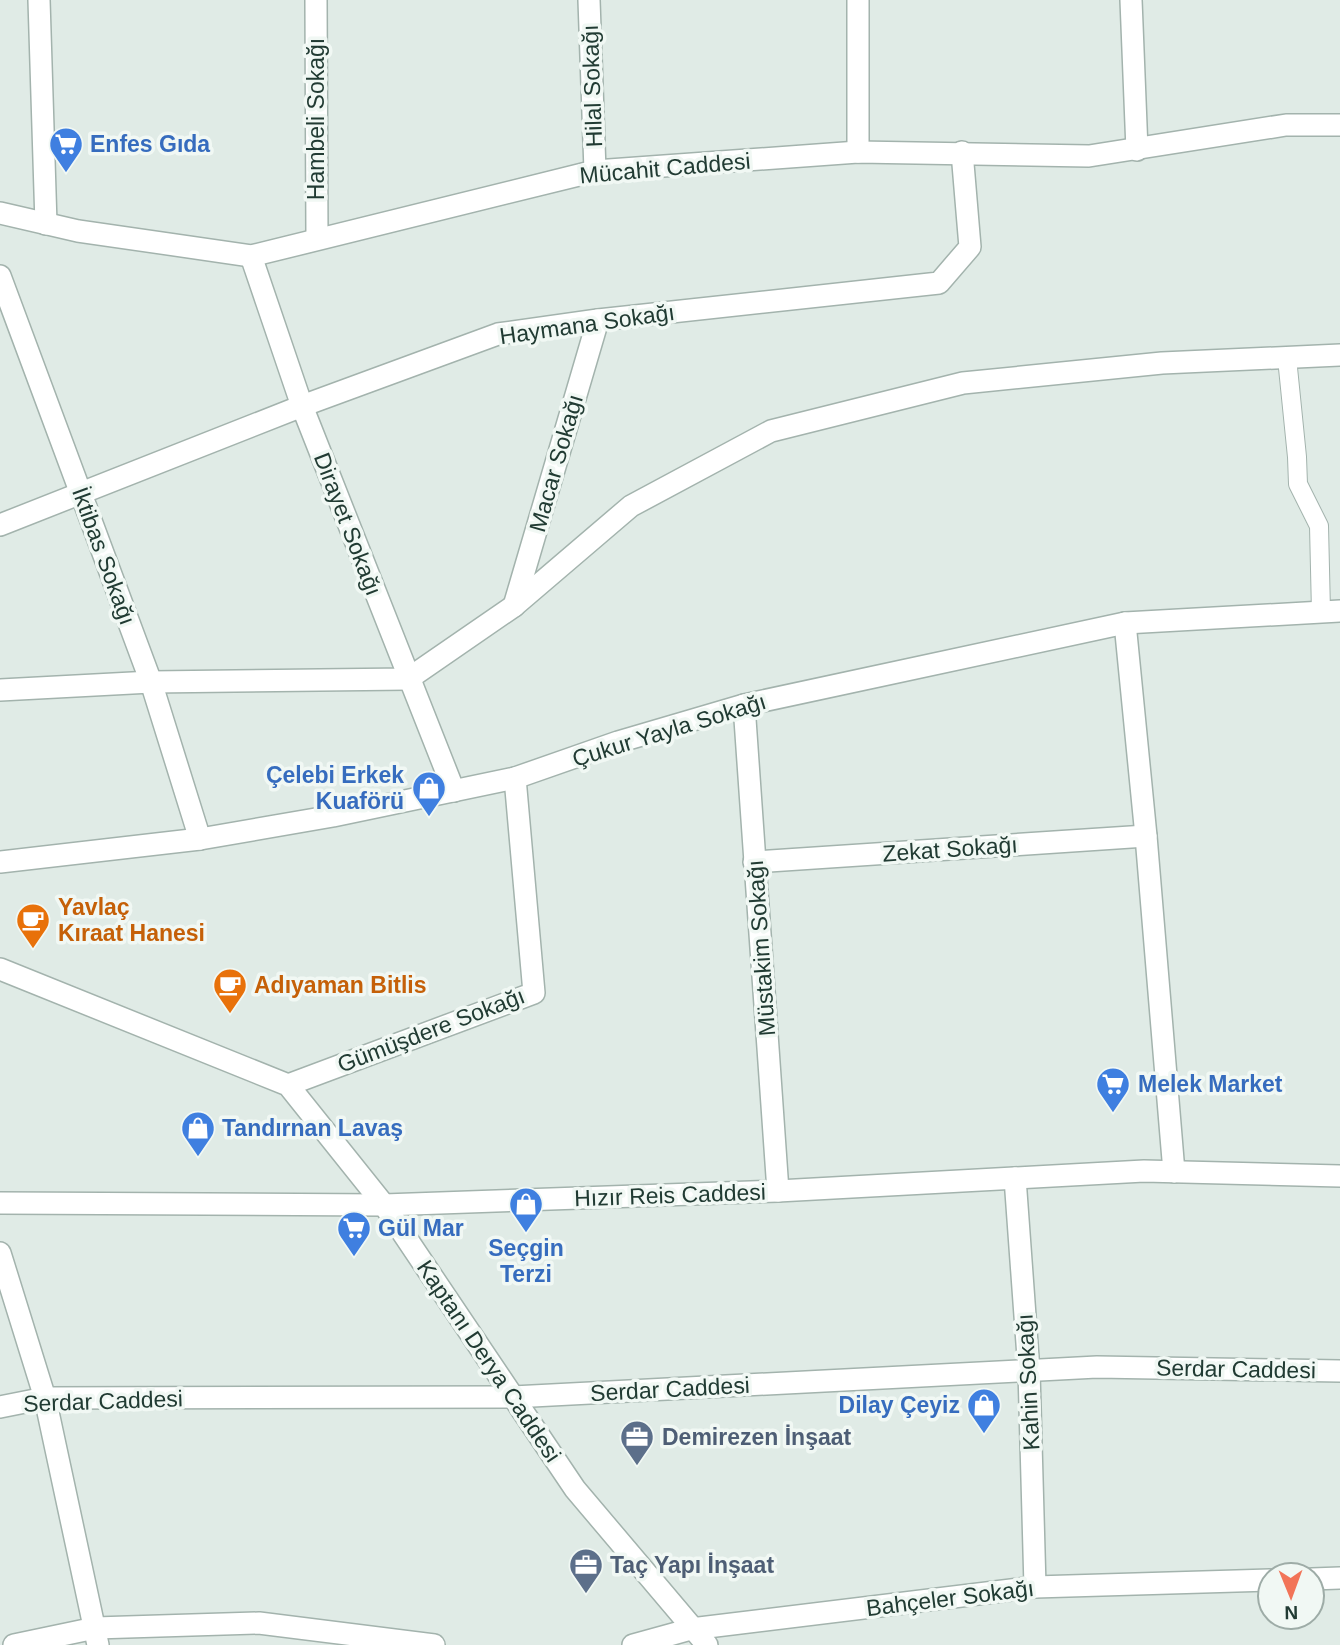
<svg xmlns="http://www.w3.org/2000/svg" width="1340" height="1645" font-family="Helvetica,sans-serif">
<rect width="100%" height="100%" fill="#e0ebe6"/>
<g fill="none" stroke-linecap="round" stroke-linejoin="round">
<!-- service casing -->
<g stroke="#a3b3ad" stroke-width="20">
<path id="service" d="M1287,358L1297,457L1298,484L1319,526L1321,612"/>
</g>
<!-- minor casing -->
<g stroke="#a3b3ad" stroke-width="24">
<g id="minor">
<path d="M39,0L46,224"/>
<path d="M316,0L317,238"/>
<path d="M589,0L595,171"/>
<path d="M858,0V152"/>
<path d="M1131,0L1137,150"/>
<path d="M0,213L78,231L251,256L595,171L858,152L1089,156L1286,125H1340"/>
<path d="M251,256L302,406L454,791"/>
<path d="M0,276L151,682L200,839"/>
<path d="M0,525L302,406L498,334L598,320L939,283L970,247L962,152"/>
<path d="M514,606L598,320"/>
<path d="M1125,623L1146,836L1174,1172"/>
<path d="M0,690L151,682L408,679L514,606L631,506L771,431L963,383L1162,363L1340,355"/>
<path d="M744,705L778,1191"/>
<path d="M0,862L200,839L333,816L515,778L618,742L744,705L1125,623L1340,611"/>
<path d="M754,862L1146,836"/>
<path d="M288,1085L534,993L515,778"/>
<path d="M1015,1178L1029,1371L1035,1587"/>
<path d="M0,1203L384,1205L778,1191L1144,1171L1340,1176"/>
<path d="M0,1253L45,1398L98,1645"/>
<path d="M0,1407L45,1398L513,1397L1097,1367L1340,1371"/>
<path d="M1312,1579L1340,1578"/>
<path d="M14,1645L95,1628L259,1623L434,1645"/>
<path d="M633,1645L691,1629L1035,1587L1270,1580"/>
</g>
</g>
<!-- tertiary casing -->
<g stroke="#a3b3ad" stroke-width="24">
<path id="tertiary" d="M0,969L288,1085L384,1205L575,1489L707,1645"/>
</g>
<!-- service -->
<use href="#service" stroke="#fff" stroke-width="18"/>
<!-- minor -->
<use href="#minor" stroke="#fff" stroke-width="21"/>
<!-- tertiary -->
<use href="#tertiary" stroke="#fff" stroke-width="21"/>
</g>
<!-- icons -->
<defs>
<g id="supermarket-pin" transform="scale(1.75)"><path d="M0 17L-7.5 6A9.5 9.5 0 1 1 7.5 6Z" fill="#3f7fe0" stroke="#f1f8f4"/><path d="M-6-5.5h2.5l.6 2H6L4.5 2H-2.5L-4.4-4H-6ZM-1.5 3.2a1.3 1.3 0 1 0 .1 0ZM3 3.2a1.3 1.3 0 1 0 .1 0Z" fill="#fff"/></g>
<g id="shop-pin" transform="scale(1.75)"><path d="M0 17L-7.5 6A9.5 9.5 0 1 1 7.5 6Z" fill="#3f7fe0" stroke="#f1f8f4"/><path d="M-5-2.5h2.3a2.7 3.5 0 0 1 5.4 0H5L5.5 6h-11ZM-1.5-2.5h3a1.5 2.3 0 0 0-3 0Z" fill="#fff"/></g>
<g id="cafe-pin" transform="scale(1.75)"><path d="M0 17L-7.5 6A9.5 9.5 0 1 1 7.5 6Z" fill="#e8710a" stroke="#f1f8f4"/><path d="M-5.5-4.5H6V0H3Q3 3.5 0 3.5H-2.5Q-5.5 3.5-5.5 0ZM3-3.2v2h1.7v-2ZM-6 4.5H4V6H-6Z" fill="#fff"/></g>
<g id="office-pin" transform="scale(1.75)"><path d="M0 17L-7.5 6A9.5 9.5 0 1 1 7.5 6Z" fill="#5c6f8a" stroke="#f1f8f4"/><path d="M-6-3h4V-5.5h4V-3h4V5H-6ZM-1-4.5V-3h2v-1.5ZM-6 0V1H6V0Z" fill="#fff"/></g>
</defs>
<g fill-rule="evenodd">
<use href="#supermarket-pin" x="66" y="144"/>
<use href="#shop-pin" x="429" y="788"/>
<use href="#cafe-pin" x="33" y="920"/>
<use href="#cafe-pin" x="230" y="985"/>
<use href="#supermarket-pin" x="1113" y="1084"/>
<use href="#shop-pin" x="198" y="1128"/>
<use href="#shop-pin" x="526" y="1204"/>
<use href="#supermarket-pin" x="354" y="1228"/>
<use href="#shop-pin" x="984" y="1405"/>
<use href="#office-pin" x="637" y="1437"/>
<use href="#office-pin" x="586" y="1565"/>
</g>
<g text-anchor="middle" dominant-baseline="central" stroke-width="7" stroke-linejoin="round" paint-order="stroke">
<!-- street labels -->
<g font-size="23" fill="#213b33" stroke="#f1f8f4">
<text transform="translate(592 86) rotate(-92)">Hilal Sokağı</text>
<text transform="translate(316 119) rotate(-90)">Hambeli Sokağı</text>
<text transform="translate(665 168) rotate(-5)">Mücahit Caddesi</text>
<text transform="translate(587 324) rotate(-8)">Haymana Sokağı</text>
<text transform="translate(556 463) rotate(-74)">Macar Sokağı</text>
<text transform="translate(348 524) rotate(69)">Dirayet Sokağı</text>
<text transform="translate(104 556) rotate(70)">İktibas Sokağı</text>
<text transform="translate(669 730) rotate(-17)">Çukur Yayla Sokağı</text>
<text transform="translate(950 849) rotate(-4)">Zekat Sokağı</text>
<text transform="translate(761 948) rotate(-94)">Müstakim Sokağı</text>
<text transform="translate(431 1030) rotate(-21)">Gümüşdere Sokağı</text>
<text transform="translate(670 1195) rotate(-2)">Hızır Reis Caddesi</text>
<text transform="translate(489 1361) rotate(56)">Kaptanı Derya Caddesi</text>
<text transform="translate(1236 1369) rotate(1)">Serdar Caddesi</text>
<text transform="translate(1028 1382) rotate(-93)">Kahin Sokağı</text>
<text transform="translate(670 1389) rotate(-3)">Serdar Caddesi</text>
<text transform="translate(103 1401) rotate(-2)">Serdar Caddesi</text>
<text transform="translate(950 1598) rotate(-7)">Bahçeler Sokağı</text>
</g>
<!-- shop labels -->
<g font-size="23" font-weight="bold" fill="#366cbe" stroke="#f1f8f4" text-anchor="start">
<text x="90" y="144">Enfes Gıda</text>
<text x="404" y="775" text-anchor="end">Çelebi Erkek<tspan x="404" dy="26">Kuaförü</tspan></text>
<text x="1138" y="1084">Melek Market</text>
<text x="222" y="1128">Tandırnan Lavaş</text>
<text x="378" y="1228">Gül Mar</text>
<text x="526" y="1248" text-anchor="middle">Seçgin<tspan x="526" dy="26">Terzi</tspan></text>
<text x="960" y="1405" text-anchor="end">Dilay Çeyiz</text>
</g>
<!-- food labels -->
<g font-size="23" font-weight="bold" fill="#c56008" stroke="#f1f8f4" text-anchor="start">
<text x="58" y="907">Yavlaç<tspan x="58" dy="26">Kıraat Hanesi</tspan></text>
<text x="254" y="985">Adıyaman Bitlis</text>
</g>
<!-- service labels -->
<g font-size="23" font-weight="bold" fill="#4e5e75" stroke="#f1f8f4" text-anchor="start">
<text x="662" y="1437">Demirezen İnşaat</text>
<text x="610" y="1565">Taç Yapı İnşaat</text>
</g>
</g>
<!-- north arrow -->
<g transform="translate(1291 1596) rotate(179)"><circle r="33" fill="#f1f8f4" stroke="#9eaca7" stroke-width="2"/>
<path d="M0-5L12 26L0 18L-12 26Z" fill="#f27458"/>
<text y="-10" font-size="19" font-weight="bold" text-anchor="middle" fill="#213b33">N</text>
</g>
</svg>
